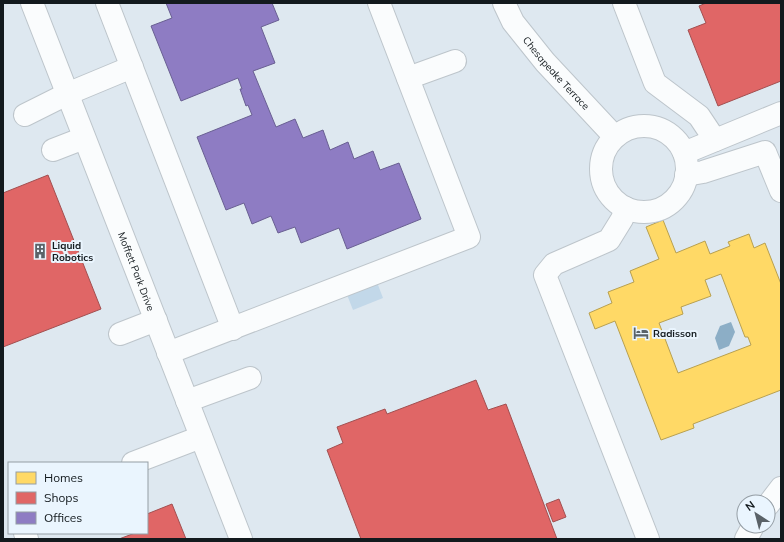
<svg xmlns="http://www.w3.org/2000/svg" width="784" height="542" font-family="Mulish,sans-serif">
<rect width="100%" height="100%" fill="#dee8f0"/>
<!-- green -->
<path fill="#c2d8e9" d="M370,264L383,298L353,310L340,277Z"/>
<!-- water -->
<path fill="#8caec6" d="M731,322L735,332L729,346L719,350L715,338L720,326Z"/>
<!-- homes -->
<path fill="#ffd966" stroke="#b8a050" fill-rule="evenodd" d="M663,220L676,253L705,241L710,254L730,246L728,242L749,234L754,248L765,243L781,284V390L693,424L694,428L661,440L615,321L595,329L589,313L612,303L608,292L634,282L630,271L659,259L646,227ZM721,274L745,337H748L751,345L678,373L659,323L683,314L681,307L711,296L705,280Z"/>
<!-- shops -->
<g fill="#e06666" stroke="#a24f50">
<path d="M706,3H781V81L718,106L688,30L706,23L699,6Z"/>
<path d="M48,175L101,309L3,347V193Z"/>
<path d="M476,380L488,410L506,404L557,539H361L327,450L343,443L337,427L385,409L387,414Z"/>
<path d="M559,499L566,517L553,522L546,504Z"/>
<path d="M172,504L186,539H119L135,533H147V514Z"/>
</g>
<!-- offices -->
<path fill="#8e7cc3" stroke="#695f92" d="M166,3H272L279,20L261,27L275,63L253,71L276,127L295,119L303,138L323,130L330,150L348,142L354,159L373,151L380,170L399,163L421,219L347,249L339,228L301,243L295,227L278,233L271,216L252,224L244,203L226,210L197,137L252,115L248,105L246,106L240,89H242L238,78L181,101L151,26L172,18Z"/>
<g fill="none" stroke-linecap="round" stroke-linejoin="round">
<!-- minor casing -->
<g stroke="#bdc5cb" stroke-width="24">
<g id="minor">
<path id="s1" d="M32,3L241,539"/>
<path d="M107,3L233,329"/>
<path id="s2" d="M504,3L513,22L545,62L615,137"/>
<path d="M624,3L655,83L699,116L715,140"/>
<path d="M408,78L455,61"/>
<path d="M25,115L67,94L132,67"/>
<circle cx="644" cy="169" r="43"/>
<path d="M53,150L84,138"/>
<path d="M684,153L781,113"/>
<path d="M686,175L703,172L765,152L781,191"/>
<path d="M626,208L622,219L609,240L554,264L545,275L648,539"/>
<path d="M120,334L156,320"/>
<path d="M168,353L469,237L379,3"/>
<path d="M187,401L250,378"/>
<path d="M133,463L201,437"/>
<path d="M768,505L781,488"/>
<path d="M25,533L27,539"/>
<path d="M746,539L753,526"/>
</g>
</g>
<!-- minor -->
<use href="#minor" stroke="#fafcfd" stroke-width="22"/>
</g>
<!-- icons -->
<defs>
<g id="building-bare" transform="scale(1.2)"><path d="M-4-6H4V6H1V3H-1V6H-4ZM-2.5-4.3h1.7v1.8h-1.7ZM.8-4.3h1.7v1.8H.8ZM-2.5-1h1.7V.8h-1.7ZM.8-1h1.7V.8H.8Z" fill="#5a6268" stroke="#eaf5fe" stroke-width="2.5" paint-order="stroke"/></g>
<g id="hotel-bare" transform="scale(1.2)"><path d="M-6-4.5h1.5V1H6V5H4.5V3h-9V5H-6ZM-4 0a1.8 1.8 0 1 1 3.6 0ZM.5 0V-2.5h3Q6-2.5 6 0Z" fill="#5a6268" stroke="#eaf5fe" stroke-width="2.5" paint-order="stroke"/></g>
</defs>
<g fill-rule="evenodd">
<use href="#building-bare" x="40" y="251"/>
<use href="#hotel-bare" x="641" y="333"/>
</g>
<g text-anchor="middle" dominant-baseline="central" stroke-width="4" stroke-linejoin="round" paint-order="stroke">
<!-- street labels -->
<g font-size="10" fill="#131a1e" stroke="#eaf5fe">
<text stroke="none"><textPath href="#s2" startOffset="88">Chesapeake Terrace</textPath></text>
<text stroke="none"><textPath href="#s1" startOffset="288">Moffett Park Drive</textPath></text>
</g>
<!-- poi labels -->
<g font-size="10" font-weight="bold" fill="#131a1e" stroke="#eaf5fe" text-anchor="start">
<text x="52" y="245">Liquid<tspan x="52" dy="12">Robotics</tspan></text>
<text x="653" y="333">Radisson</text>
</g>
</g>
<!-- border -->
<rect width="784" height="542" fill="none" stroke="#131a1e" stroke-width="8"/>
<!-- legend -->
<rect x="8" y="462" width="140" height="72" fill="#eaf5fe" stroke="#949da4"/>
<rect x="16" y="472" width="20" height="12" fill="#ffd966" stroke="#949da4"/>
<text x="44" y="482" font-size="12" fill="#131a1e">Homes</text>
<rect x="16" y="492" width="20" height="12" fill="#e06666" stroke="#949da4"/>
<text x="44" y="502" font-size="12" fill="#131a1e">Shops</text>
<rect x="16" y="512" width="20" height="12" fill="#8e7cc3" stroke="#949da4"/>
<text x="44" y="522" font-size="12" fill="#131a1e">Offices</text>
<!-- north arrow -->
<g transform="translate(756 514) rotate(324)"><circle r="19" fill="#eaf5fe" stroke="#949da4"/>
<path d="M0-3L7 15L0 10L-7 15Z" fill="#5a6268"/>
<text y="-6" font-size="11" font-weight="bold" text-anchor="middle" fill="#131a1e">N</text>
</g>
</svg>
